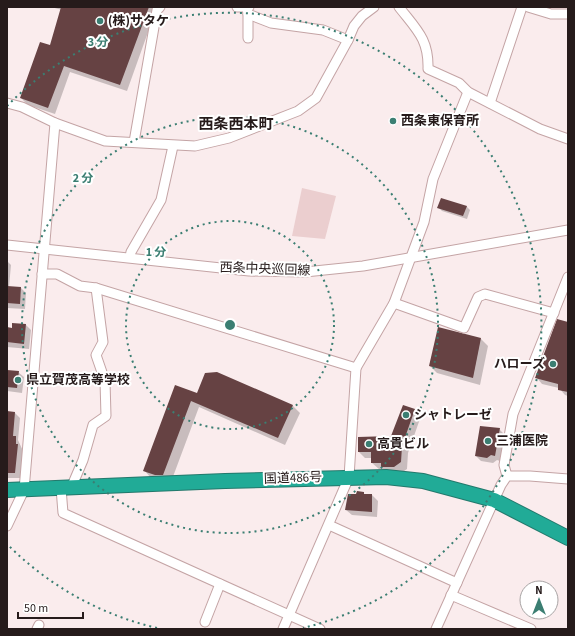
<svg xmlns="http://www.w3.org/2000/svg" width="575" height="636" font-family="'Source Sans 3','Noto Sans JP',sans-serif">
<rect width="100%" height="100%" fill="#faeced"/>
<!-- green -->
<path fill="#ebcecf" d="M302,188L336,196L325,239L292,236Z"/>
<!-- shadow -->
<g fill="#0003">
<path d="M51,7H157L127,91L70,72L55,114L28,105L21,98L51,46L62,10Z"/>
<path d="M466,206L470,210L467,219L442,211L439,208Z"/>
<path d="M7,261L11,265L9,287L21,288L26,293L25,309L7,308Z"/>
<path d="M568,323V396L565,395L559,388L542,384L537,378Z"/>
<path d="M26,325L31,330L29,349L7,347V328L13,329Z"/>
<path d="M481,339L488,346L480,385L437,373L430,366Z"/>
<path d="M7,371L18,372L24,377L22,393L7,391Z"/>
<path d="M217,373L293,406L300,413L285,445L199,407L171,482L151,478L144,470L176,386L198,395Z"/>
<path d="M414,410L421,416L408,453L407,469L401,473H389L384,469H379L372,463V458H365L359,452V438L392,437Z"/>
<path d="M7,412L15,413L20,418L18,440L23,451L20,478H7Z"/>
<path d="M499,429L505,435L500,461L497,460L493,463L481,461L476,456Z"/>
<path d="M363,493L366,495H372L378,501L377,517L352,515L346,510Z"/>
</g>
<!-- building -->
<g fill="#664243">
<path d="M61,7H149L120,85L64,66L48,108L20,98L40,42L50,45Z"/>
<path d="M441,198L467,206L463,216L437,208Z"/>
<path d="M7,286L21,287L20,304L7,303Z"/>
<path d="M557,319L568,322V392L558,390V384L535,378Z"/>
<path d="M12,323L26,324L24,344L7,342V327L12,328Z"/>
<path d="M438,327L481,338L473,378L429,366Z"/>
<path d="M7,370L19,371L17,388L7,387Z"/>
<path d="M217,372L293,405L278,438L191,401L163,475H155L143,471L175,385L197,393L205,373Z"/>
<path d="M403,405L415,409L402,446L401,462L394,467H381V463H371V452H358V437L391,436Z"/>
<path d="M7,411L15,412L13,436H16V444H18L15,473H7Z"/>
<path d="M480,426L500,428L495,456L491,455L487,458L475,456Z"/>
<path d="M357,491L364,492V494H372V512L345,510L348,494H356Z"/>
</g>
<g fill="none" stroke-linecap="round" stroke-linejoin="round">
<!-- minor casing -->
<g stroke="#c4a4a5" stroke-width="11">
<g id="minor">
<path d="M237,7H249"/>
<path d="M399,7C416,29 429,39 428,69L459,83L468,92L540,129L568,139"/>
<path d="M528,7L551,14H568"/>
<path d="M247,8L248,14L271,23L323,30L348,40"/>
<path d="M248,38V14"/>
<path d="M7,103L22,107L55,123L105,141L195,146L229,138L298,111L316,98L348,40L354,26L362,16L374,7"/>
<path d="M490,103L522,7"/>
<path d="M134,142L157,10L160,7"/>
<path d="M7,245L249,271L305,272L363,266L568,230"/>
<path d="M130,257L131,252L161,200L173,146"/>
<path d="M42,274H57L80,286L96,288L356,368L394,303L424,222L433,179L468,92"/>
<path d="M394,303L464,328L478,297L485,294L554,313"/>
<path d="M507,476L504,465L513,414L568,277"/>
<path d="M61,488L63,513L320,629"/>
<path d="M71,488L83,460L93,425L106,416L105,381L96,355L103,342L96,288"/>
<path d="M329,525L457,583"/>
<path d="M7,526L24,490L55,123"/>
<path d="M451,595L531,629"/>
<path d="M205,622L220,584"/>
<path d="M37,629L39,625"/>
<path d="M283,629L349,477L356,368"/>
<path d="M436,629L501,485L507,476H530L568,479"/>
</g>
</g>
<!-- highway casing -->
<g stroke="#23796c" stroke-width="16">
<path id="highway" d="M7,490L225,481L386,477L423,481L494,500L568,538"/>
</g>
<!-- minor -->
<use href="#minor" stroke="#fff" stroke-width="9"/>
<!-- highway -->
<use href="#highway" stroke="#21ab97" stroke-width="14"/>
</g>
<!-- distance rings -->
<g fill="none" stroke="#3b7e72" stroke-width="2" stroke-dasharray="2 4">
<circle cx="230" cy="325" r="104"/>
<circle cx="230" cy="325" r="208"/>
<path d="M157 628A312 312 0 0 1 7 544M7 106A312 312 0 1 1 303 628"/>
</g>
<!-- markers -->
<g fill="#3b7e72" stroke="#fff" stroke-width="1.5">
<circle cx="100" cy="21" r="4"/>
<circle cx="393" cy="121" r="4"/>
<circle cx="553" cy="364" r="4"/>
<circle cx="18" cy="380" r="4"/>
<circle cx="406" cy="415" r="4"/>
<circle cx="488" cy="441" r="4"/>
<circle cx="369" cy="444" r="4"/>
</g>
<g text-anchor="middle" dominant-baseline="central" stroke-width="4" stroke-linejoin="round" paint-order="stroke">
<!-- poi labels -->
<g font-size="13" font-weight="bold" fill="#261b1b" stroke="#fff" text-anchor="start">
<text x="108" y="21">(株)サタケ</text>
<text x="401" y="121">西条東保育所</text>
<text x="545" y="364" text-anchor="end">ハローズ</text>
<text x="26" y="380">県立賀茂高等学校</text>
<text x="414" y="415">シャトレーゼ</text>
<text x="496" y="441">三浦医院</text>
<text x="377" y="444">高貴ビル</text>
</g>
<!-- street labels -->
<g font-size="13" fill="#261b1b" stroke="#fff">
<text transform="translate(265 269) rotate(2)">西条中央巡回線</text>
<text transform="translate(293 478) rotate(-2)">国道486号</text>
</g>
<!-- quarter labels -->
<g font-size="15" font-weight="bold" fill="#261b1b" stroke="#fff">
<text x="236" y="124">西条西本町</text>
</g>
</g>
<circle cx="230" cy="325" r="6" fill="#3b7e72" stroke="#fff" stroke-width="2"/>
<g font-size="12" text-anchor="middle" font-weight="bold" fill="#3b7e72" stroke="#fff" stroke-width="4" stroke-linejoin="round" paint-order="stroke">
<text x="98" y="46">3 分</text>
<text x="83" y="182">2 分</text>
<text x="156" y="256">1 分</text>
</g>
<!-- border -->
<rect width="575" height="636" fill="none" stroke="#261b1b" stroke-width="16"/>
<!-- north arrow -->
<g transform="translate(539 600)"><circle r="19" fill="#ffffff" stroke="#a8a4a4"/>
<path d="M0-3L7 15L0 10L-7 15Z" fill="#3b7e72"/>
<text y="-6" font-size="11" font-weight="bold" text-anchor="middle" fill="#261b1b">N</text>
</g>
<!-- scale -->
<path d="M18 612v6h65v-6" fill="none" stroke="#261b1b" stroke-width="2"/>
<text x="24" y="612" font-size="12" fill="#261b1b" stroke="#ffffff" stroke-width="3" paint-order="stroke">50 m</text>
</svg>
